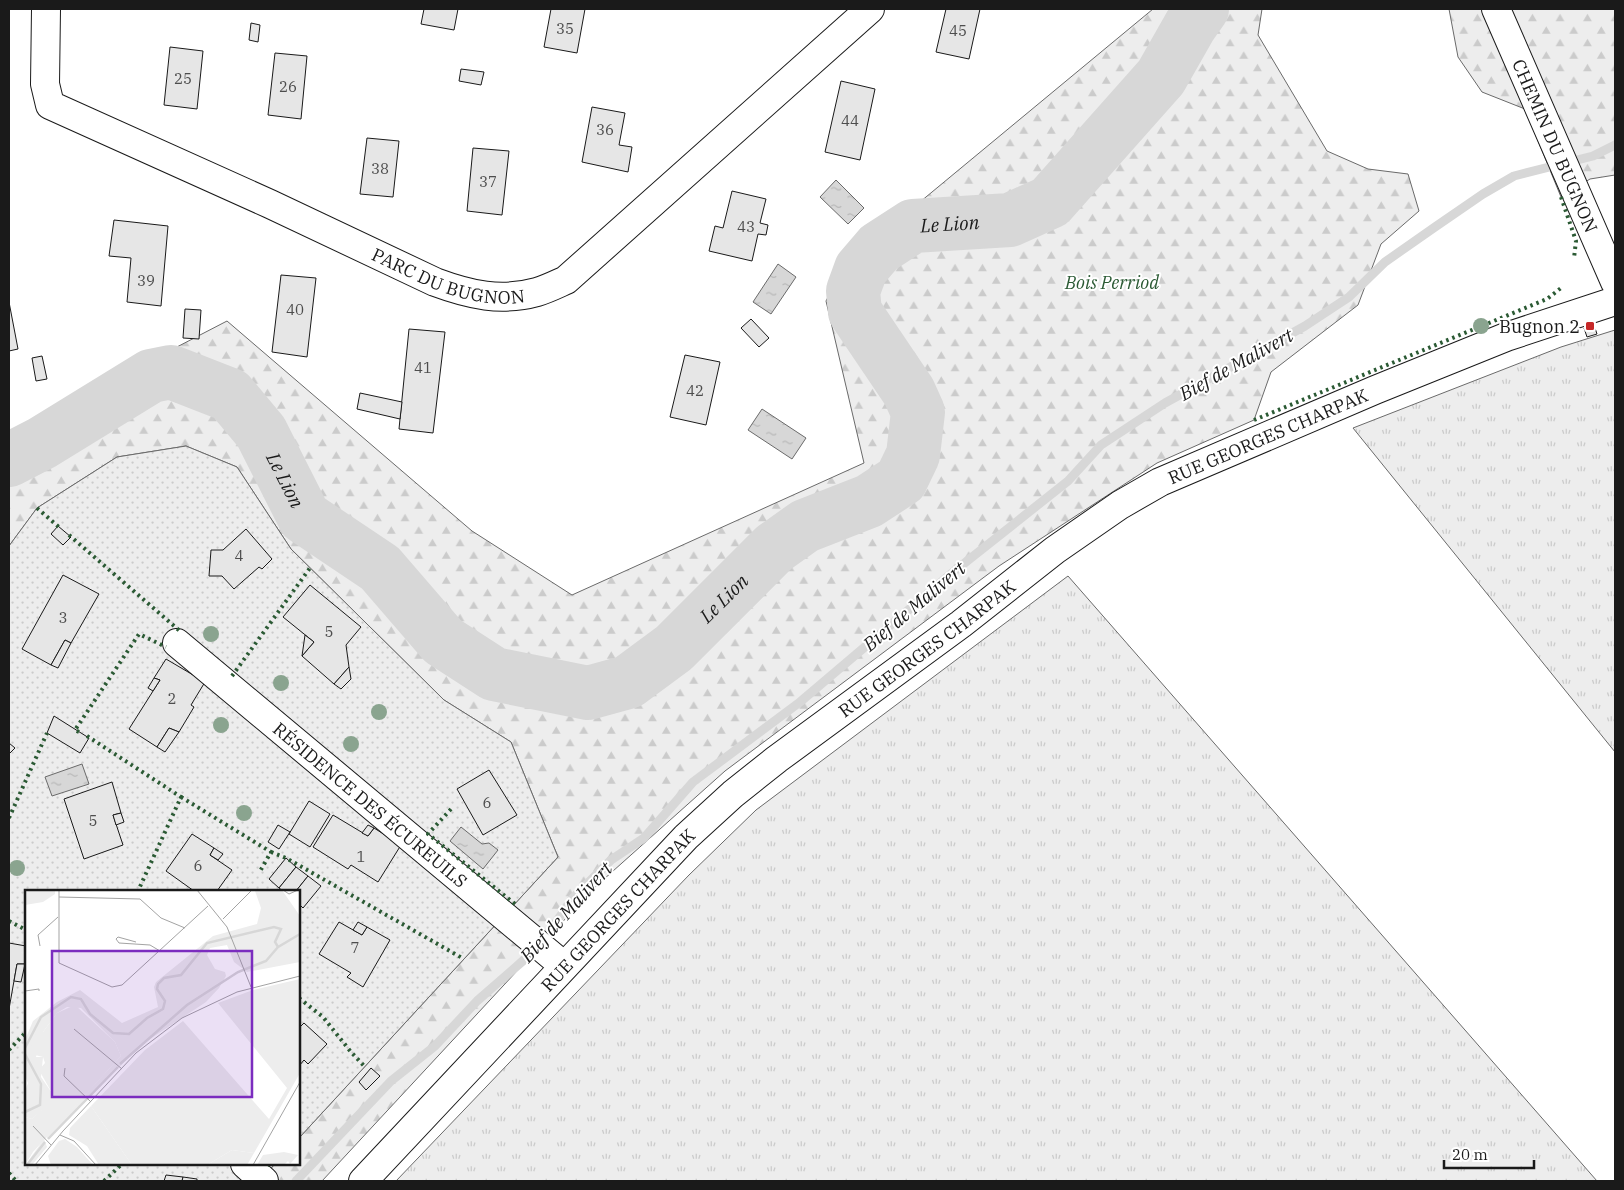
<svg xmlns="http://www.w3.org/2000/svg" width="1624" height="1190" font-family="'IBM Plex Serif',serif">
<defs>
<pattern id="grass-tufts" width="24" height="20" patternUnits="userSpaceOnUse" patternTransform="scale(1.25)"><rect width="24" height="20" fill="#ededed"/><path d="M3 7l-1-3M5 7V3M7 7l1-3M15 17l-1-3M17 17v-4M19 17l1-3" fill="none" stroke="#cbcbcb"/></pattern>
<pattern id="forest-firs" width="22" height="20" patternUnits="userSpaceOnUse" patternTransform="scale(1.25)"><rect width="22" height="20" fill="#ededed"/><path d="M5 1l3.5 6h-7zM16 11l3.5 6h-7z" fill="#cbcbcb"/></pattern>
<pattern id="garden-dots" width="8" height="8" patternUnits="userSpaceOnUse" patternTransform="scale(1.25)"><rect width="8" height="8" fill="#ededed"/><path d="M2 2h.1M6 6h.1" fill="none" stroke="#cbcbcb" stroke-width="1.8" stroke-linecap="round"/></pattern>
<pattern id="water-ripples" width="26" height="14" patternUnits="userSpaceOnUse" patternTransform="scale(1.25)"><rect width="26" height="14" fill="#d7d7d7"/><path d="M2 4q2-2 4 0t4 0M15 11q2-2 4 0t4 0" fill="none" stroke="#b8b8b8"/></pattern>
</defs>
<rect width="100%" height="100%" fill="#fff"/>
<!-- grass -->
<g fill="url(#grass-tufts)" stroke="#6a6a6a">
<path d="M1615,330V752L1353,428L1561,347Z"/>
<path d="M1068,576L1597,1181H396L689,875L756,810Z"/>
</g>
<!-- forest -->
<g fill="url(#forest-firs)" stroke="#6a6a6a">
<path d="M1153,9H1262L1258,35L1327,151L1368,169L1408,174L1419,211L1381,244L1358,305L1271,372L1254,420L1157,463L999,566L725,771L594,888L322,1181H259L275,1164H299V1138L558,857L511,742L444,700L291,549L237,467L186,446L117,457L37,508L9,546V439L40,418L227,321L472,531L572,595L864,463L826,301L847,260L870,240L897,221Z"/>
<path d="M1449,9H1615V175L1590,179L1561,197L1525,109L1482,92L1458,57Z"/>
</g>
<!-- garden -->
<path fill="url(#garden-dots)" stroke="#6a6a6a" d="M186,446L237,467L291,549L444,700L511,742L558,857L299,1138V891H26V1164H275L259,1181H9V546L37,508L117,457Z"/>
<!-- water -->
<g fill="url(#water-ripples)" stroke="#6a6a6a">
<path d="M836,180L864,208L848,224L820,197Z"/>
<path d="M778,264L796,277L771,314L753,302Z"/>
<path d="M762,409L806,438L792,459L748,430Z"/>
<path d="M82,764L89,784L52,796L45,777Z"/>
<path d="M461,827L482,844L489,843L498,850L483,869L450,841Z"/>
</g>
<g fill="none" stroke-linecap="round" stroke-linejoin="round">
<!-- stream -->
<path stroke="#d7d7d7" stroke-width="9" d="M296,1181L391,1081L435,1046L477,1001L525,959L548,934L572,899L611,860L644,838L693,782L800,702L952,573L1068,481L1101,445L1165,403L1305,326L1349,297L1385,262L1435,227L1483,194L1514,176L1593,156L1615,145"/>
<!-- river -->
<path stroke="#d7d7d7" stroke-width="54" id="s1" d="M9,460L42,443L151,376L171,372L230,395L261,432L304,517L380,568L443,641L494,674L588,693L628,682L674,648L774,548L805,526L869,501L901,480L913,455L918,412L909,392L855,312L853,291L861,269L879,248L913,226L1010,220L1050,202L1161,77L1190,26L1202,9"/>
</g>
<!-- building -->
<g fill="#e6e6e6" stroke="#1a1a1a">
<path d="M424,9H458L454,30L421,24Z"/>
<path d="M551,9H585L577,53L544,47Z"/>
<path d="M946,9H980L969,59L936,52Z"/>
<path d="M251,23L260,25L258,42L249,40Z"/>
<path d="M170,47L203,51L197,109L164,105Z"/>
<path d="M275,53L307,56L301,119L268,115Z"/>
<path d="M461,69L484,72L481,85L459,81Z"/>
<path d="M841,81L875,89L860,160L825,152Z"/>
<path d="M592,107L625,113L619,145L632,147L628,172L582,162Z"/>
<path d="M367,138L399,141L393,197L360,194Z"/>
<path d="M473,148L509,151L502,215L467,211Z"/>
<path d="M732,191L766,199L760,223L768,225L766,235L758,234L752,261L709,251L715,226L723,228Z"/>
<path d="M114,220L168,226L161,306L127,302L131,258L109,256Z"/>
<path d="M281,275L316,278L307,357L272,352Z"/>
<path d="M9,302L18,349L9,351Z"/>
<path d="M185,309L201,310L199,339L183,338Z"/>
<path d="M751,319L769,338L759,347L741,328Z"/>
<path d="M1594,325L1597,334L1587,337L1584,328Z"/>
<path d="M409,329L445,332L433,433L399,429Z"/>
<path d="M685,355L720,362L706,425L670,417Z"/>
<path d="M42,356L47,379L36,381L32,358Z"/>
<path d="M360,393L402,402L400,419L357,409Z"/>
<path d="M58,526L71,537L63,545L51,534Z"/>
<path d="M246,529L272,559L262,569L259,567L234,589L222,576H209L211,550H223Z"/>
<path d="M63,575L99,594L71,643L65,640L51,665L22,649Z"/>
<path d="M310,585L361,627L346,645L349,667L334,684L302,656L314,642L283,617Z"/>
<path d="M305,635L314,642L302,656Z"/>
<path d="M65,640L71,643L58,668L51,665Z"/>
<path d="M166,659L205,682L191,705L194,707L179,732L169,728L157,747L129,729L160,680L154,678Z"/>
<path d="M349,667L351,679L341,689L334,684Z"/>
<path d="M154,678L160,680L153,691L148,688Z"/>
<path d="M54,716L89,738L80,753L47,733Z"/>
<path d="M169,728L179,732L165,752L157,747Z"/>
<path d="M9,743L15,748L9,754Z"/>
<path d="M489,770L517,815L483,835L457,789Z"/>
<path d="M112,782L121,813L113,815L123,845L84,859L64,799Z"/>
<path d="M309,801L330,814L310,847L289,834Z"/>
<path d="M121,813L124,822L116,825L113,815Z"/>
<path d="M333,815L368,836L374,828L401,845L378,882L351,865L348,869L313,847Z"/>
<path d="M278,825L290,832L279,849L268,842Z"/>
<path d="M368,825L374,828L368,836L362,833Z"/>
<path d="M192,834L214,848L210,855L232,870L217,891H194L166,871Z"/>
<path d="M214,848L223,854L218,860L210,855Z"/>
<path d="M286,858L296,867L279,888L269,879Z"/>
<path d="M296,867L308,876L296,891H283L279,888Z"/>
<path d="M308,876L321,886L303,908L299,904V891H296Z"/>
<path d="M339,922L362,935L367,927L390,940L363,987L347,977L351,973L319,954Z"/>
<path d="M358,922L367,927L362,935L353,930Z"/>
<path d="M9,943L26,946L25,964H17L9,1009Z"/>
<path d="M17,964H25L21,982L14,981Z"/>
<path d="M304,1023L327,1044L308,1064L304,1060L299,1066V1028Z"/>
<path d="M371,1068L380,1076L366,1090L359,1082Z"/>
<path d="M166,1175L183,1177L182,1181H164Z"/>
<path d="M183,1177L197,1179V1181H182Z"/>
</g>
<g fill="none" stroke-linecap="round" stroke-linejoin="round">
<!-- minor casing -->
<g stroke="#1a1a1a" stroke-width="30">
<g id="minor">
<path id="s2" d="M46,9L45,84L50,105L270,204L435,282C470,295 501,302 537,292C547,289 557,284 566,280L870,9"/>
<path id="s3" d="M1496,9L1615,282"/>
<path id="s4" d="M177,643L564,966"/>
<path d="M245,1164L264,1181"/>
<path id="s5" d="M363,1181L686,837L733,794L777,759L961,624L1055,550L1120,505L1160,482L1375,390L1506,337L1615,301"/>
</g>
</g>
<!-- minor -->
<use href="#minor" stroke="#fff" stroke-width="28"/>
<!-- hedge -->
<g stroke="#2b5a34" stroke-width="4" stroke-dasharray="2.5 4" stroke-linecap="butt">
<path d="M1561,197L1576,241L1574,258"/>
<path d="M1254,420L1547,299L1561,288"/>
<path d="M37,508L60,528"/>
<path d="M69,535L181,632"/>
<path d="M232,676L310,568"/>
<path d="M79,732L75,730L139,634L166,647"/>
<path d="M87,736L181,797L138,891"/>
<path d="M181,797L271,852L259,873"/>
<path d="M451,809L428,834L515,904"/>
<path d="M9,818L47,733"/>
<path d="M271,852L286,858L464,959"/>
<path d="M9,921L26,930"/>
<path d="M299,998L323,1017L351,1052L365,1067"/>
<path d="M9,1050L26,1032"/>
<path d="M268,1164L272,1167"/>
<path d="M9,1173L16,1181"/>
<path d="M104,1181L122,1164"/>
</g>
</g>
<!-- trees -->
<g fill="#8aa48f">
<circle cx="1481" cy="326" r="8"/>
<circle cx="211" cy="634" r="8"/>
<circle cx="281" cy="683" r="8"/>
<circle cx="379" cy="712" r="8"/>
<circle cx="221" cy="725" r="8"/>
<circle cx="351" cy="744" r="8"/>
<circle cx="244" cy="813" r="8"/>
<circle cx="17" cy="868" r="8"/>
</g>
<!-- markers -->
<rect fill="#c62828" stroke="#fff" stroke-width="2" x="1585" y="321" width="10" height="10" rx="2.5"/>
<g text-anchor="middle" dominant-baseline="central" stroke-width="4" stroke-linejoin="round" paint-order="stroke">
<!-- number labels -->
<g font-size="15" fill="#4d4d4d">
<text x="565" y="28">35</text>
<text x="958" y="30">45</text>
<text x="183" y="78">25</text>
<text x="288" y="86">26</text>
<text x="850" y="120">44</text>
<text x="605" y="129">36</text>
<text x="380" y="168">38</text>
<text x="488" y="181">37</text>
<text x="746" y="226">43</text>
<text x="146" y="280">39</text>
<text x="295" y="309">40</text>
<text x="423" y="367">41</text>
<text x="695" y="390">42</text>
<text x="239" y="555">4</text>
<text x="63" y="617">3</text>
<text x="329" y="631">5</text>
<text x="172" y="698">2</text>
<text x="487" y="802">6</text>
<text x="93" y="820">5</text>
<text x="361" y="856">1</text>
<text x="198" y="865">6</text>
<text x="355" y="947">7</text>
</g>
<!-- street labels -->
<g font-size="18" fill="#1a1a1a" stroke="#fff">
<text stroke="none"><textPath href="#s3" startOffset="149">CHEMIN DU BUGNON</textPath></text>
<text stroke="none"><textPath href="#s2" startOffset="532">PARC DU BUGNON</textPath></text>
<text stroke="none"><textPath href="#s5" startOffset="1182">RUE GEORGES CHARPAK</textPath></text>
<text stroke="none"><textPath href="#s5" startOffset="778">RUE GEORGES CHARPAK</textPath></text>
<text stroke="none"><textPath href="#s4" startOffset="252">RÉSIDENCE DES ÉCUREUILS</textPath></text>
<text stroke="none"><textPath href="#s5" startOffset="372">RUE GEORGES CHARPAK</textPath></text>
</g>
<!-- park labels -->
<g font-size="18" font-style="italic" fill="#2b5a34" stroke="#fff">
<text x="1112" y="282">Bois Perriod</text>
</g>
<!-- poi labels -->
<g font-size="18" fill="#1a1a1a" stroke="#fff" text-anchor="end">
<text x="1580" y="326">Bugnon 2</text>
</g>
<!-- water labels -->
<g font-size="19" font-style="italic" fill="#1a1a1a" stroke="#fff">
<text stroke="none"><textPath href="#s1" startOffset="1461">Le Lion</textPath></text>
<text transform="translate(1236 364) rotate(-29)">Bief de Malivert</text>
<text stroke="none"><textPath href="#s1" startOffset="351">Le Lion</textPath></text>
<text stroke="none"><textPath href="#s1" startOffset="906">Le Lion</textPath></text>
<text transform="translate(914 606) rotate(-40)">Bief de Malivert</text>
<text transform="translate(566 912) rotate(-48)">Bief de Malivert</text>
</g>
</g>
<!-- overview -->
<g transform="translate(25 890)">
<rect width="275" height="275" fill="#fff"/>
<path d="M275,89V183L229,263L207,260L182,275H107L66,216L120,160L158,131L244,229L262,198L193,113L228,100ZM19,249L22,257L7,275L1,274Z" fill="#ededed"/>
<path d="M8,0H30V4L18,12L0,15V2ZM257,0L275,26V72L222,82L209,72L202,55L185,58L182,65L190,79L200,82L201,86L194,98L181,112L116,155L24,249L21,247L96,166L90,152L56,118L42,117L32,123L18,142L11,167H18L16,187L27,203V211L7,229L0,227V201L3,193L0,186V150L8,131L32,112L55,100L97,133L133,117L129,97L131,92L188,46L232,34L236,18L230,1ZM207,260L229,263L222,275H182ZM259,262L273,265L265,274L263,271L259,275H232L238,265Z" fill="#ededed"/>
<path d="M50,115L90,152L96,166L8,262L0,275V227L7,229L27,210V203L14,180L20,173L18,167L6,164V156L11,144L18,142L32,123ZM66,216L107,275H74L62,256L44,245L45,238ZM40,249L52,257L68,275H26L23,266L34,251Z" fill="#ededed"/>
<path fill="none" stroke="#d7d7d7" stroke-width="2.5" d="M0,158L16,127L46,107L56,109L65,124L88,143L104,144L122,128L138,119L140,111L132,99L133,94L139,88L156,85L182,53L249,37L256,39L250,52L253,57L275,44M0,164L16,194L15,215L0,222M95,174L162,115L213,82L241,71L253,57M23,249L93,177M2,275L20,252"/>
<path fill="none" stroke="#a3a3a3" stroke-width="1" d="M34,0V73L87,97L97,95L183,16M172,0L202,37L226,97M258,0L264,4L273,0M34,7L115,9L136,28L160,38M198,29L227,0M111,52L93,47L91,49L94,53L125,55L135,61M15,56L13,45L33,27M0,101L14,99V101M49,139L97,179M40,178L39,186L66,212M8,236L26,255M35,245L49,251L71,275M10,275L38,241L111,163L157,128L212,102L275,86M228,275L275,192"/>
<path fill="#7b2cbf" fill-opacity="0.15" stroke="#7b2cbf" stroke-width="2.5" d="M27,61H227V207H27Z"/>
<rect width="275" height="275" fill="none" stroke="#1a1a1a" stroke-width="2.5"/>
</g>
<!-- border -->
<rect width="1624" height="1190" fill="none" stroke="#1a1a1a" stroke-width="20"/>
<!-- scale -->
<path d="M1444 1160v8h90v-8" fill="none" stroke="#1a1a1a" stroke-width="2.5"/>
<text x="1452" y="1160" font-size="15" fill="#1a1a1a" stroke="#ffffff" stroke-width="4" paint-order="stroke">20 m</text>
</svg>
